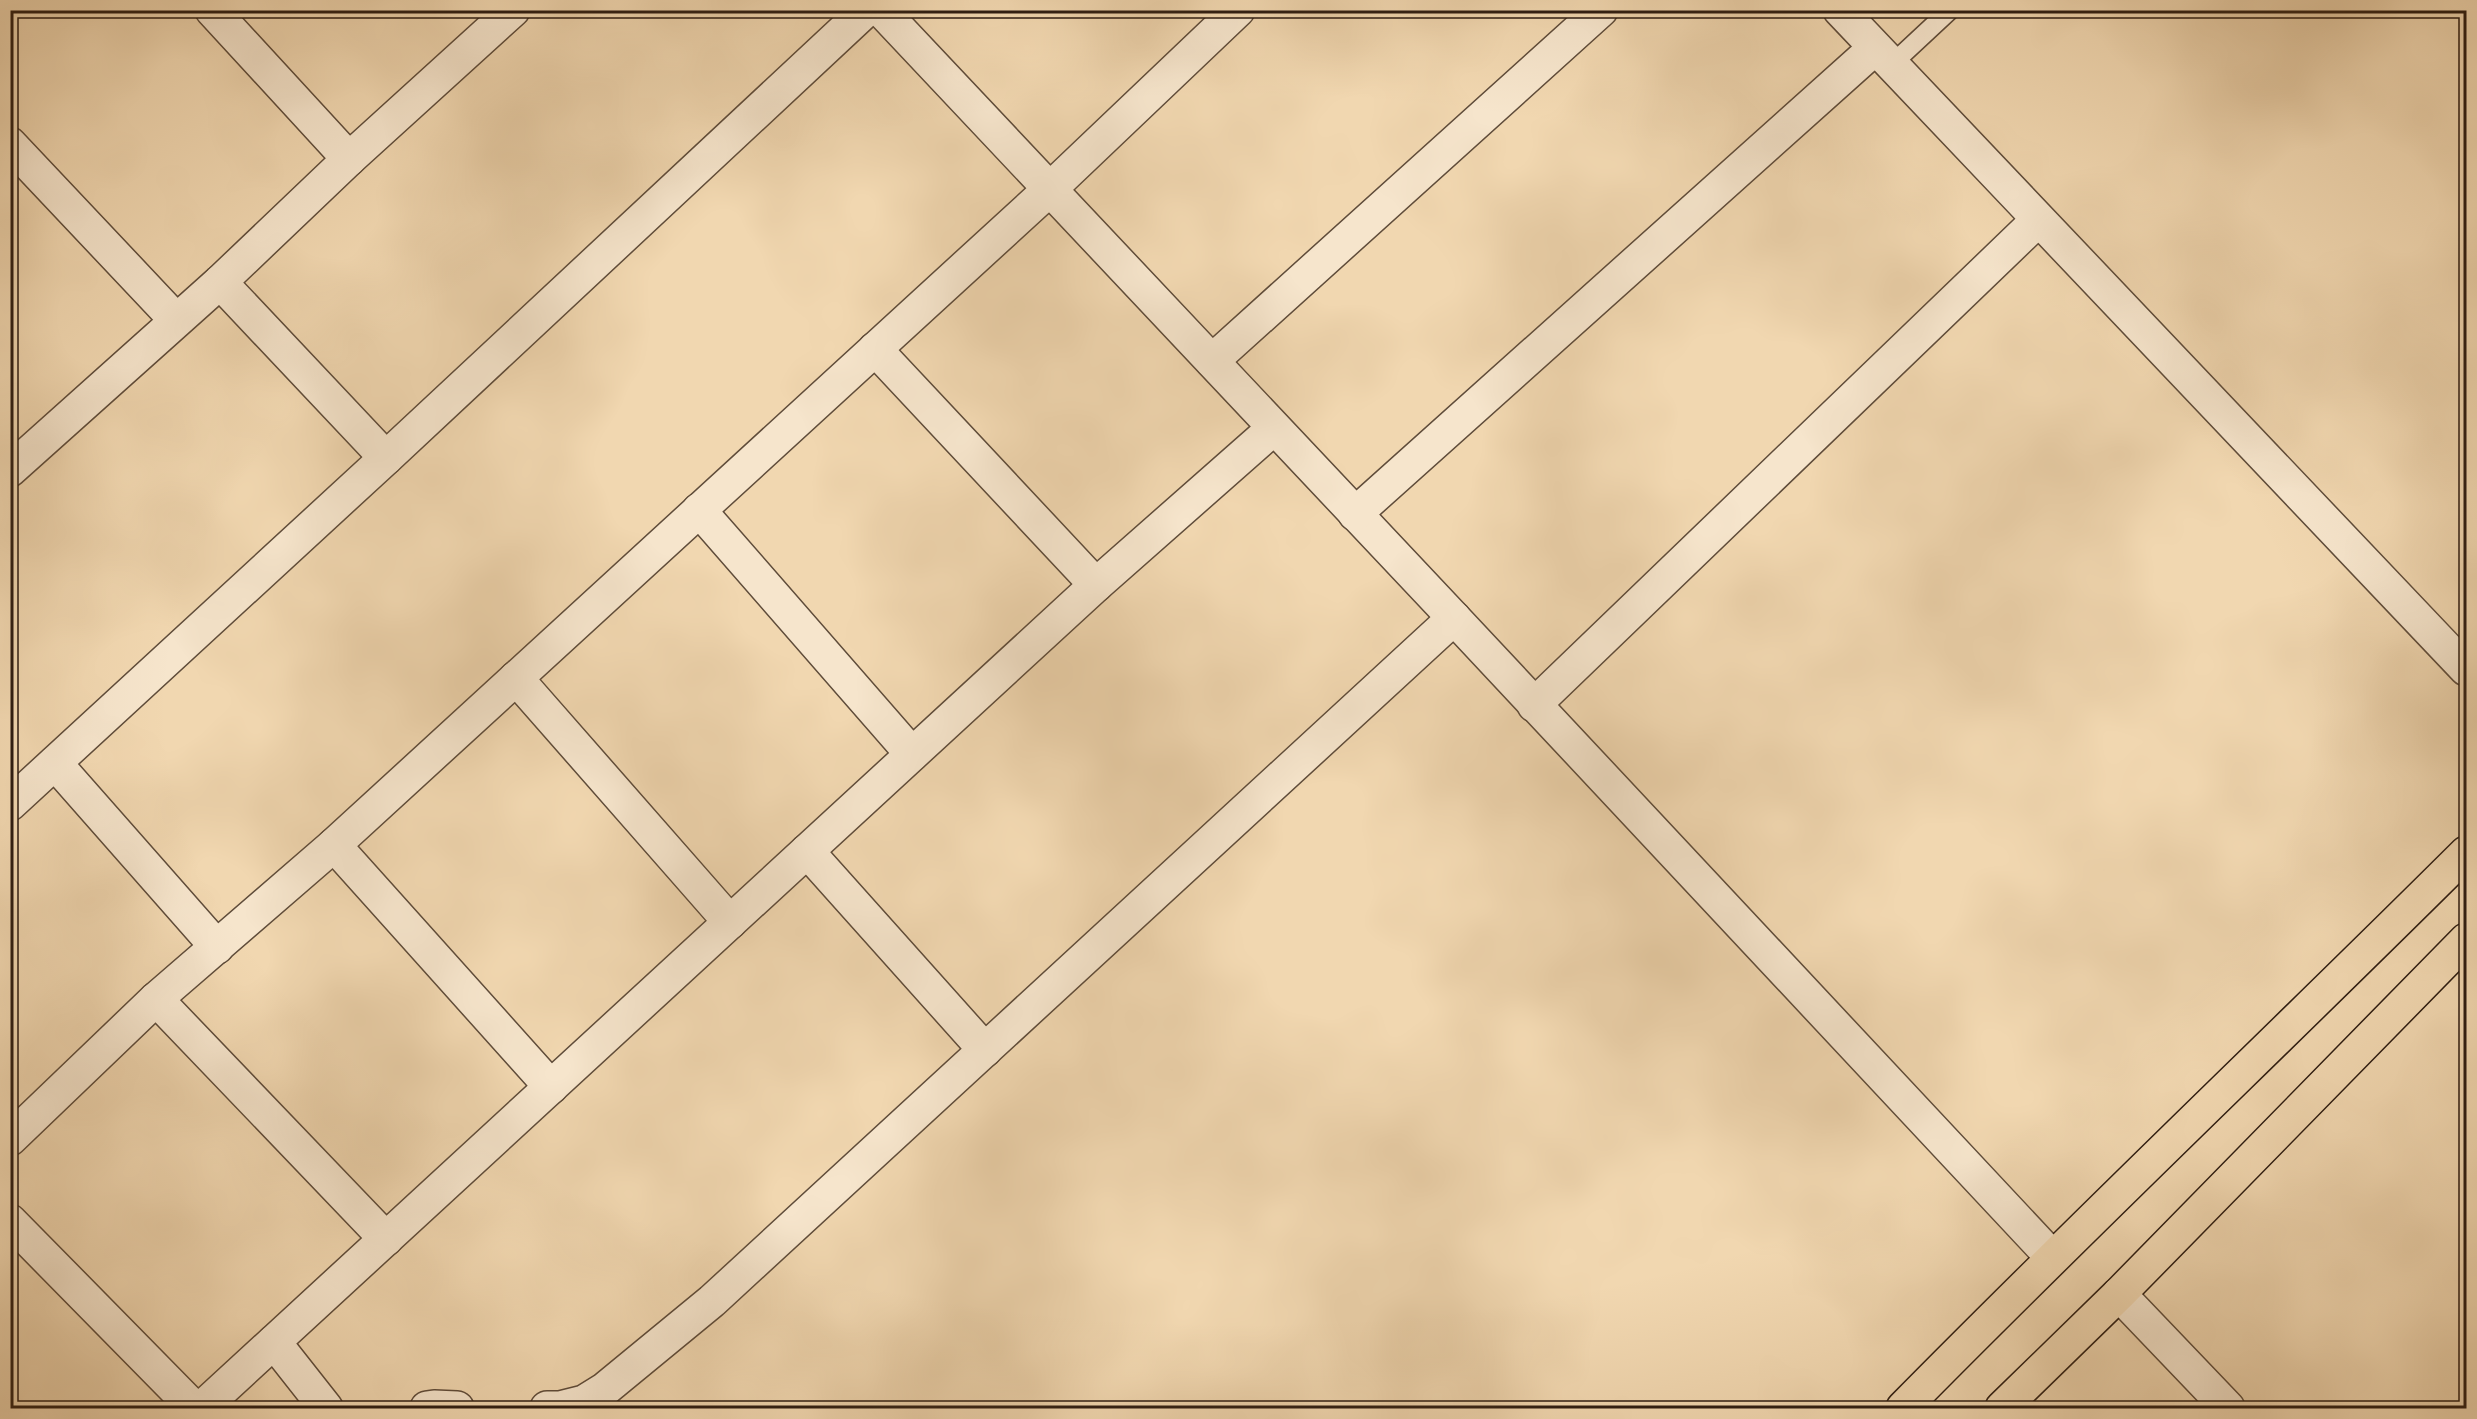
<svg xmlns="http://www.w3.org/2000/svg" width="2477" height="1419" font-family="'Gentium Book Plus',serif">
<rect width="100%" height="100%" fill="#f1d7b0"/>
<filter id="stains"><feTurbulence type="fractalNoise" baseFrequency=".00333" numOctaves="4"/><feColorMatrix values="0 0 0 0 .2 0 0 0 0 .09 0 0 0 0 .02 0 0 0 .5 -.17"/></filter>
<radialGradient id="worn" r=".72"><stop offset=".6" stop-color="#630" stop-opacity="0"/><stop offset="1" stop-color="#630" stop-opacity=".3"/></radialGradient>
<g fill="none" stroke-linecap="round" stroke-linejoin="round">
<!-- service casing -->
<g stroke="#5f4c3a" stroke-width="21">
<path id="service" d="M1891,65L1950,10"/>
</g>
<!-- minor casing -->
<g stroke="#5f4c3a" stroke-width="36">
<g id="minor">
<path d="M212,10L349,159"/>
<path d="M881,10L1454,618L2052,1257"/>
<path d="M10,144L176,320"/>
<path d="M220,282L386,458"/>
<path d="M875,349L1096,585"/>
<path d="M1212,361L1601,10"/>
<path d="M10,470L220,282L349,159L513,10"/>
<path d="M699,510L912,754"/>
<path d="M1355,514L1875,48"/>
<path d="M516,678L730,922"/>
<path d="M1534,705L2038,220"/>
<path d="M55,763L217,947"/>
<path d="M10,804L386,458L866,10"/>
<path d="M334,845L551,1087"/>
<path d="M807,851L985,1050"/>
<path d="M156,999L386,1239"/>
<path d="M10,1139L156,999L334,845L1050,189L1238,10"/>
<path d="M10,1221L194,1408"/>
<path d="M2119,1294L2228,1408"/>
<path d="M274,1342L326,1408"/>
<path d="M202,1408L1096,585L1274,428"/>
<path d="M427,1408L434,1407L457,1408"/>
<path d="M547,1408H560L584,1402L605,1389L712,1301L1454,618"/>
</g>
</g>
<!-- tertiary casing -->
<g stroke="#5f4c3a" stroke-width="36">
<path id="tertiary" d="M1840,10L2466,669"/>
</g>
<!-- primary casing -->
<g stroke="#2e1d12" stroke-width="36">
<g id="primary">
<path d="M1903,1408C2088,1220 2279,1039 2466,853"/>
<path d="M2002,1408L2119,1294L2466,940"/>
</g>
</g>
<!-- service -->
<use href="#service" stroke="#f6e5cc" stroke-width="18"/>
<!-- minor -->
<use href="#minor" stroke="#f6e5cc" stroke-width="33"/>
<!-- tertiary -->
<use href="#tertiary" stroke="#f6e5cc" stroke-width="33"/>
<!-- primary -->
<use href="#primary" stroke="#f1d7b0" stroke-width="33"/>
</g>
<!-- margin -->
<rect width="2477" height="1419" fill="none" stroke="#f1d7b0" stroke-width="36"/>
<rect x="12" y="12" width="2453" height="1395" fill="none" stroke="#2e1d12" stroke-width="3"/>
<rect x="18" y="18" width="2441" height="1383" fill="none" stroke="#2e1d12" stroke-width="1.5"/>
<rect width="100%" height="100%" filter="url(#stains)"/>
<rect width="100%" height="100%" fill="url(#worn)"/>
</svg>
